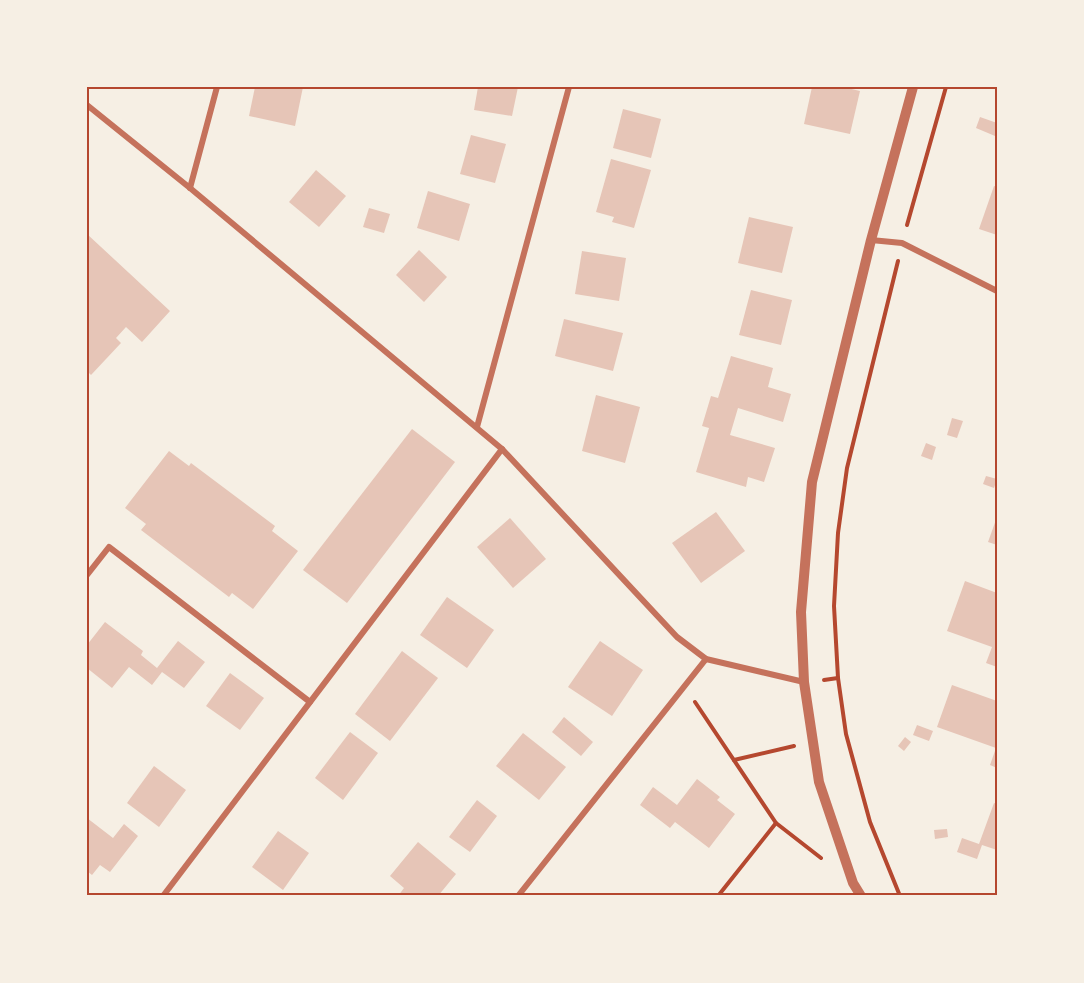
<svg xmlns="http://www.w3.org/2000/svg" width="1084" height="983" font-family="'Roboto Serif',serif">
<rect width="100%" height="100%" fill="#f6efe4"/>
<!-- building -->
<g fill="#e6c5b7">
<path d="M255,87H303L295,126L249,116Z"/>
<path d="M478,87H518L512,116L474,110Z"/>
<path d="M812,87H843L860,91L850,134L804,124Z"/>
<path d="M623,109L661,119L651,158L613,148Z"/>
<path d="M980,117L997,123L995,136L976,128Z"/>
<path d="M471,135L506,144L495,183L460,174Z"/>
<path d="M611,159L651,170L634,228L612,222L614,217L596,212Z"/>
<path d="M316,170L346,196L319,227L289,202Z"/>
<path d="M994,186L997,187V235L979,229Z"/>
<path d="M428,191L470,204L459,241L417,228Z"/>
<path d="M369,208L390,214L384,233L363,227Z"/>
<path d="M749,217L793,227L782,273L738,263Z"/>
<path d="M87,234L170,311L142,342L126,327L116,338L121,343L91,375L87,371Z"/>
<path d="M419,250L447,277L424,302L396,275Z"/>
<path d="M582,251L626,258L619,301L575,294Z"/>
<path d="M751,290L792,300L781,345L739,335Z"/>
<path d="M564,319L623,333L613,371L555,356Z"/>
<path d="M731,356L773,368L768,387L791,394L783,422L738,408L730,435L775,448L764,482L748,477L746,487L696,472L709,428L702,426L711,396L718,398Z"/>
<path d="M596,395L640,407L625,463L582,451Z"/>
<path d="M952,418L963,421L957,438L947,435Z"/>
<path d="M412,429L455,462L347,603L303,570Z"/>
<path d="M926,443L936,447L932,460L921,456Z"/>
<path d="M169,451L189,466L191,463L275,526L272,531L298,551L253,609L232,593L229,597L141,530L146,524L125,508Z"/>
<path d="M986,476L997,479L994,488L983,484Z"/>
<path d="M716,512L745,551L701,583L672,543Z"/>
<path d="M997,517V545L988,542Z"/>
<path d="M510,518L546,559L513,588L477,547Z"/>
<path d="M965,581L997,593V667L986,663L992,647L947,631Z"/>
<path d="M447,597L494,630L467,668L420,635Z"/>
<path d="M105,622L143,651L141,655L157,668L178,641L205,662L184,688L162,672L152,685L129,667L112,688L87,668V645Z"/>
<path d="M600,641L643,670L612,716L568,687Z"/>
<path d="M402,651L438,678L390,741L355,714Z"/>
<path d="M230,673L264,698L240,730L206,706Z"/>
<path d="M952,685L997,701V768L990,765L996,748L937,727Z"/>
<path d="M564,717L593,742L581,756L552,732Z"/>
<path d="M917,725L933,731L929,741L913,735Z"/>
<path d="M350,732L378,753L343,800L315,778Z"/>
<path d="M523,733L566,767L539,800L496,766Z"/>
<path d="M905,737L911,742L904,751L898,746Z"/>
<path d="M154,766L186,790L159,827L127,803Z"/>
<path d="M697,779L720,797L717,800L735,814L709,848L675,822L670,828L640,805L653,787L677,805Z"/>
<path d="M477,800L497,816L470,852L449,837Z"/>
<path d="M994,803L997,804V850L982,845L977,859L957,852L962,838L979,844Z"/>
<path d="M87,818L113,838L124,824L138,836L110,872L100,865L92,875L87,871Z"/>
<path d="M947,829L948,837L935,839L934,830Z"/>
<path d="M278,831L309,853L283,890L252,867Z"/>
<path d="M418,842L456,874L438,896H398L404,888L390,876Z"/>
</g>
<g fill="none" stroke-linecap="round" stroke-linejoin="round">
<!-- path -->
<g stroke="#b5482f" stroke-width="4">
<path d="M907,225L946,87"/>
<path d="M898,261L847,468L838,533L834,606L838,678L846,734L870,822L900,896"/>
<path d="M824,680L838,678"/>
<path d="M695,702L776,823L821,858"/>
<path d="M734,760L794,746"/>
<path d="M718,896L776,823"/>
</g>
<!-- minor -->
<g stroke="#c5725c" stroke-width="6">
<path d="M87,105L190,188L502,449L677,637L706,659L804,682"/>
<path d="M190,188L217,87"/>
<path d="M871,240L902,243L997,291"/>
<path d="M477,427L569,87"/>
<path d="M87,575L109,547L310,702"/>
<path d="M163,896L502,449"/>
<path d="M518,896L706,659"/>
</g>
<!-- tertiary -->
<path stroke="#c5725c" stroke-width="10" d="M861,896L853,883L819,782L804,682L801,612L812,482L871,240L913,87"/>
</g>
<!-- border -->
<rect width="1084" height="983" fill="none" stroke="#f6efe4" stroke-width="177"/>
<rect x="88" y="88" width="908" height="806" fill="none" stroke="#b5482f" stroke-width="2"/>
</svg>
